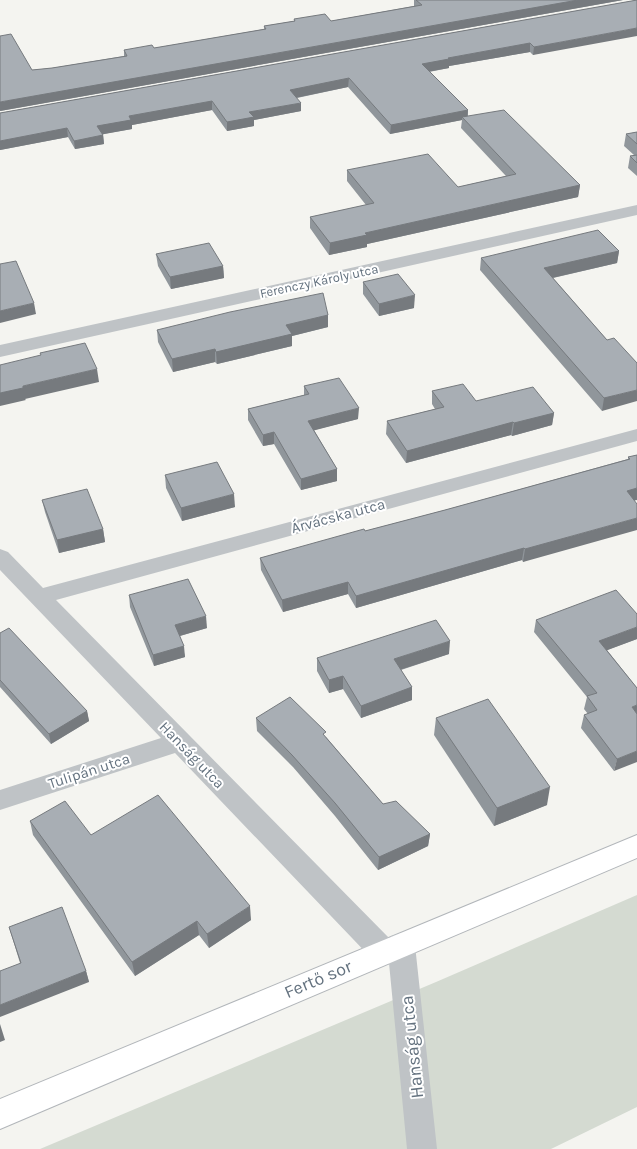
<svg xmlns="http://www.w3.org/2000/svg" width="637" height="1149" font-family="Karla,sans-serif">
<rect width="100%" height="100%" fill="#f4f4f0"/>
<!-- green -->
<path fill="#d4dad1" d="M637,895V1107L551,1149H40L436,982Z"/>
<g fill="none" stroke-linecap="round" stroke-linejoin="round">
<!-- secondary casing -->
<g stroke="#b2b6ba" stroke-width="2">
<path id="secondary" d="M637,835V858L0,1129V1099Z"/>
</g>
<!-- street -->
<g fill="#bfc3c6" fill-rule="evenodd">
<path d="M637,205V215L0,357V345Z"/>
<path d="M637,429V441L56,600L390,939L391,936L401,933L411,936L415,945L437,1149H407L389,963L384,964L374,961L175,753L0,810V790L161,738L0,570V549L8,552L43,588Z"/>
</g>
<!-- secondary -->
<use href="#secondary" fill="#fff" fill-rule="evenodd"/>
</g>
<!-- wall -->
<g fill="#90969b">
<path d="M414,0H623L0,111L32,70L52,68L124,56V50L154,48L264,29V26L294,21V19L331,21L414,6Z"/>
<path d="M637,0L533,55L530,52L449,66V68L429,72L468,110V116L580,185L578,197L367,244V247L329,255L310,228V217L366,205L347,181V170L458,187L506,176L461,128L462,120L390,134L348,87L297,98L301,111L254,120V126L227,131L212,110L132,125V129L103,134L104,144L75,149L68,137L0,150V113Z"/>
<path d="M637,132V176L628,168L630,156L634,155L624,146L626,134Z"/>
<path d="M619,251L617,263L553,278L607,340L637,363L602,411L480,270L481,258Z"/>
<path d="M156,254L223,266L224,278L171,289L158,266Z"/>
<path d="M363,282L414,308L379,316L363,294Z"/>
<path d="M328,315V327L292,336V346L217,364L215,362L173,372L158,342L157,330Z"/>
<path d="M304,386L358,419L314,430L337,469V481L301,490L274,444L263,446L248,420V409L304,395Z"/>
<path d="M432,391L476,401L554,413L552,425L512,436L511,435L406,463L386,434L387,421L435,409L432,404Z"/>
<path d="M637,455L634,501L523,562L522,560L356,608L348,594L283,612L261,570L260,558L365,531L445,510L628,459V457Z"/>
<path d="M165,475L235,507L182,521L166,488Z"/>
<path d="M42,500L103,529L105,542L59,553L45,512Z"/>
<path d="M129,595L207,628L180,636L185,657L154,666L130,607Z"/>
<path d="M536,620L637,639L607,650L637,688L614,771L581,728L584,715L588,714L584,709L587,697L534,632Z"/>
<path d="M0,633L87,711L89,721L51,744L0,687Z"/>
<path d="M449,654L401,670L412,687V700L361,718L343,689L329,693L317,671V658Z"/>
<path d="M256,718L326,737L383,804L430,834L428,846L378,870L335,816L293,767L257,731Z"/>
<path d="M436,718L547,805L494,826L434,735Z"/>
<path d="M30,821L251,920L209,948L199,935L135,976L33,835Z"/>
<path d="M9,927L86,971L89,982L20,963Z"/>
</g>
<!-- shaded-wall -->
<g fill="#767a7e">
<path d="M578,0H623L0,111V102Z"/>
<path d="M637,28V36L533,55L534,47Z"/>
<path d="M530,43V52L449,66V68L421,73L422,64L448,58Z"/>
<path d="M349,78L348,87L290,99V90Z"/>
<path d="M212,101V110L132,125V129L99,135L97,126L129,116Z"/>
<path d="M301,103V111L254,120V126L227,131V122L249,112Z"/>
<path d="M468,110L467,119L462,117V120L390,134L391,125Z"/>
<path d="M67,128L68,137L0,150V141Z"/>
<path d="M103,135L104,144L75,149L74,141Z"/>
<path d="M580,185L578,197L367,244V247L329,255L330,243L365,233Z"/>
<path d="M619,251L617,263L543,280L544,268Z"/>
<path d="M223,266L224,278L171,289L170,277Z"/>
<path d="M415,295L414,308L379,316V304Z"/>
<path d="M34,303L36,314L0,323V311Z"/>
<path d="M328,315V327L292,336V346L217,364L216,352L286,325Z"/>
<path d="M215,349V362L173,372L172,359Z"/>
<path d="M97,369L99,382L25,399L26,400L0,406V393L23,386Z"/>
<path d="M637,390V401L602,411L604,398Z"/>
<path d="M359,408L358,419L308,432V421Z"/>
<path d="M554,413L552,425L512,436L514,423Z"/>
<path d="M513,422L511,435L406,463L407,451Z"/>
<path d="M274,432V444L263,446V435Z"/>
<path d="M337,469V481L301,490V479Z"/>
<path d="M637,488V500L624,503L627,491Z"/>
<path d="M234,494L235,507L182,521L181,508Z"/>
<path d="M637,518V530L523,562L525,549Z"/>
<path d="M103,529L105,542L59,553L57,540Z"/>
<path d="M524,548L522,560L356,608V596Z"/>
<path d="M348,582V594L283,612L282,600Z"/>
<path d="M206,616L207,628L176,637L175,625Z"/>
<path d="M637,627V639L597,654L599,641Z"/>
<path d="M450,641L449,654L393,672L394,659Z"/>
<path d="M184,646L185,657L154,666L153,655Z"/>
<path d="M343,676V689L329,693V680Z"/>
<path d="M412,687V700L361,718V706Z"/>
<path d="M637,705V716L632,707Z"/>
<path d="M87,711L89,721L51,744L49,734Z"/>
<path d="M637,751V762L614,771L617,759Z"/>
<path d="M550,787L547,805L494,826L497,808Z"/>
<path d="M430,834L428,846L378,870L379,857Z"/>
<path d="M250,906L251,920L209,948L207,934Z"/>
<path d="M197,921L199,935L135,976L132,962Z"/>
<path d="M86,971L89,982L0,1017V1005Z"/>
<path d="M0,1024L5,1040L0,1042Z"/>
</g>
<!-- building -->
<g fill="#a8aeb4" stroke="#767a7e">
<path d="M416,0H578L0,102V36L11,34L32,70L52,68L127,56L124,50L152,45L154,48L266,29L264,26L295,21L294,19L325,14L331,21L422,5Z"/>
<path d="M637,0V28L534,47L530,43L448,58L449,59L422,64L468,110L391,125L349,78L290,90L301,103L249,112L254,117L227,122L212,101L129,116L131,120L97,126L103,135L74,141L67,128L0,141V113Z"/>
<path d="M504,110L580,185L365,233L367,235L330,243L310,217L374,203L347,170L428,154L458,187L516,174L462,117Z"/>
<path d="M637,132V144L626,134Z"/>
<path d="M637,155V163L630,156Z"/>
<path d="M598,230L619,251L544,268L607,340L614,338L637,363V390L604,398L481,258Z"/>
<path d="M209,243L223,266L170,277L156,254Z"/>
<path d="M16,261L34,303L0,311V264Z"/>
<path d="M398,274L415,295L379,304L363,282Z"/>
<path d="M323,293L328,315L286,325L292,334L216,352L215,349L172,359L157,330L230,312Z"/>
<path d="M85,343L97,369L23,386V388L0,393V365L41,355L40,353Z"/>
<path d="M339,378L359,408L308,421L337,469L301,479L274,432L263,435L248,409L309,394L304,386Z"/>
<path d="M463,384L476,401L533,387L554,413L514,423L513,422L407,451L387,421L444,407L432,391Z"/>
<path d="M637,455V488L627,491L637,504V518L525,549L524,548L356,596L348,582L282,600L260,558L364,529L365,531L445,510L630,459L628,457Z"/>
<path d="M217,462L234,494L181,508L165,475Z"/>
<path d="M87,489L103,529L57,540L42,500Z"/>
<path d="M188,579L206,616L175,625L184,646L153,655L129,595Z"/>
<path d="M616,590L637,614V627L599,641L637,688V705L632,707L637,714V751L617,759L584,715L597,710L587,696L597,693L536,620Z"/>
<path d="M436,620L450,641L394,659L412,687L361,706L343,676L329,680L317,658Z"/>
<path d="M9,628L87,711L49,734L0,680V633Z"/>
<path d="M290,697L326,732L323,734L383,804L396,801L430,834L379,857L335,803L292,755L256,718Z"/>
<path d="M488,699L550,787L497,808L436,718Z"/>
<path d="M158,795L250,906L207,934L197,921L132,962L30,821L65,801L91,835Z"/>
<path d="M62,907L86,971L0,1005V971L21,963L9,927Z"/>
</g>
<g text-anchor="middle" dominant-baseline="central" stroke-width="4" stroke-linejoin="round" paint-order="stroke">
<!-- far-street labels -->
<g font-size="13" fill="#64727f" stroke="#fff">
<text transform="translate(319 281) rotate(-12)">Ferenczy Károly utca</text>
</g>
<!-- street labels -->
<g font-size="15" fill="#64727f" stroke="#fff">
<text transform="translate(338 516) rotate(-15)">Árvácska utca</text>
<text transform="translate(192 755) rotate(46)">Hanság utca</text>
<text transform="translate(89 771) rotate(-18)">Tulipán utca</text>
</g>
<!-- near-street labels -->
<g font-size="18" fill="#64727f" stroke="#fff">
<text transform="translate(318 979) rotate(-23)">Fertő sor</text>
<text transform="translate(412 1047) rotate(-96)">Hanság utca</text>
</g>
</g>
</svg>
